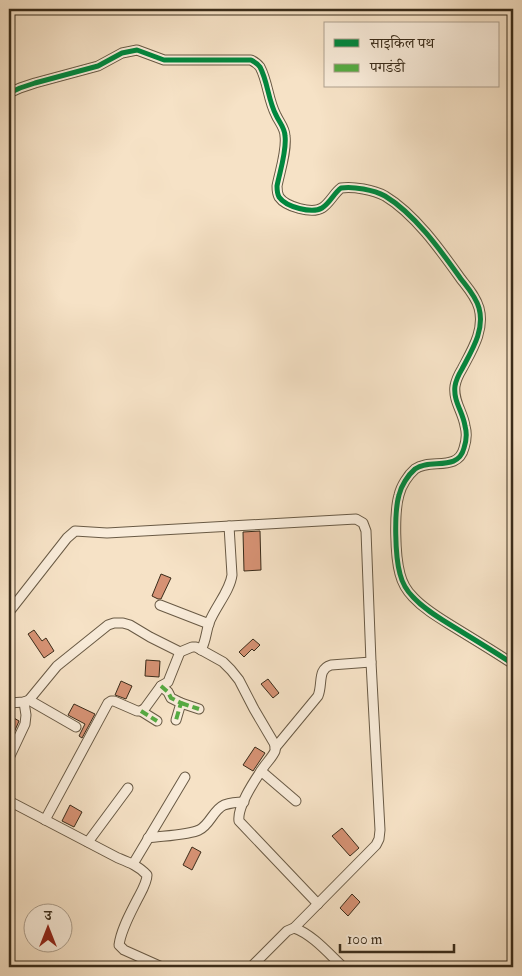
<svg xmlns="http://www.w3.org/2000/svg" width="522" height="976" font-family="'IM FELL Double Pica','Noto Serif Devanagari',serif">
<rect width="100%" height="100%" fill="#f6e2c6"/>
<filter id="stains"><feTurbulence type="fractalNoise" baseFrequency=".004" numOctaves="4"/><feColorMatrix values="0 0 0 0 .2 0 0 0 0 .09 0 0 0 0 .02 0 0 0 .5 -.17"/></filter>
<radialGradient id="worn" r=".72"><stop offset=".6" stop-color="#630" stop-opacity="0"/><stop offset="1" stop-color="#630" stop-opacity=".3"/></radialGradient>
<!-- building -->
<g fill="#d69274" stroke="#3a2c1a">
<path d="M260,531L261,570L244,571L243,532Z"/>
<path d="M161,574L171,578L161,599H158L152,596Z"/>
<path d="M34,630L42,641L46,638L54,651L44,658L28,634Z"/>
<path d="M253,639L260,645L254,651L252,649L244,657L239,652Z"/>
<path d="M146,660L160,661L159,677L145,676Z"/>
<path d="M268,679L279,693L273,698L261,684Z"/>
<path d="M121,681L132,686L126,699L115,695Z"/>
<path d="M74,704L95,714L82,738L79,736L85,724L68,715Z"/>
<path d="M9,715L19,721L9,744Z"/>
<path d="M255,747L265,753L253,771L243,765Z"/>
<path d="M70,805L82,812L74,827L62,821Z"/>
<path d="M342,828L359,848L350,856L332,836Z"/>
<path d="M192,847L201,852L192,870L183,865Z"/>
<path d="M352,894L360,902L348,916L340,908Z"/>
</g>
<g fill="none" stroke-linecap="round" stroke-linejoin="round">
<!-- minor casing -->
<g stroke="#695a45" stroke-width="11">
<g id="minor">
<path d="M9,93L20,88L35,83L98,66L122,53L137,50L164,60H251C255,62 257,63 260,67C268,82 268,100 276,115C279,122 285,128 285,136C287,150 280,171 277,186C277,190 277,193 279,197C286,207 312,214 322,208C330,203 334,193 341,188C353,186 374,190 385,196C415,214 441,251 461,279C468,288 476,297 479,308C485,330 472,350 462,369C459,374 456,380 455,386C453,401 463,412 465,426C467,433 466,442 464,448C458,472 430,458 415,469C408,475 401,486 399,495C394,512 395,556 400,574C402,582 406,590 413,597C423,608 436,616 449,624C470,637 492,650 513,664"/>
<path d="M160,605L209,624"/>
<path d="M9,612L67,538L75,531L107,533L356,519L363,523L366,531L371,662L380,830L379,839L376,845L294,928"/>
<path d="M201,650C206,641 206,632 209,623C215,607 230,591 232,575L229,526"/>
<path d="M161,686L168,692L171,698L181,703L176,720"/>
<path d="M29,700L76,727"/>
<path d="M9,703L24,702L29,700L57,666L108,625L114,623H123L130,625L150,637L180,652L192,647H196L223,662L231,670L239,680L254,709L274,743C275,746 276,747 275,751C272,758 265,764 261,771C253,783 237,807 239,821L318,904"/>
<path d="M181,703L199,709"/>
<path d="M141,711L145,708L161,686L168,682L180,652"/>
<path d="M275,748L318,696C323,684 317,669 331,665L371,662"/>
<path d="M9,758L25,724L26,715L24,702"/>
<path d="M261,771L296,801"/>
<path d="M9,801L118,858C128,862 139,866 147,875C147,883 141,892 137,900C130,914 121,930 119,945L124,950L162,967"/>
<path d="M45,820L108,703L111,701H114L137,711H141L157,721"/>
<path d="M148,838C161,836 189,835 199,830C210,825 213,810 224,805C230,803 238,802 244,802"/>
<path d="M88,842L128,788"/>
<path d="M133,864L185,777"/>
<path d="M251,967L287,931L294,928C312,934 329,954 343,967"/>
</g>
</g>
<!-- minor -->
<use href="#minor" stroke="#f9ecda" stroke-width="9"/>
<!-- quiet -->
<g stroke="#55ab42" stroke-width="4" stroke-dasharray="8 4" stroke-linecap="butt">
<path d="M161,686L168,692L171,698L181,703L176,720"/>
<path d="M181,703L199,709"/>
<path d="M141,711L157,721"/>
</g>
<!-- cycleway casing -->
<g stroke="#f9ecda" stroke-width="8">
<path id="cycleway" d="M9,93L20,88L35,83L98,66L122,53L137,50L164,60H251C255,62 257,63 260,67C268,82 268,100 276,115C279,122 285,128 285,136C287,150 280,171 277,186C277,190 277,193 279,197C286,207 312,214 322,208C330,203 334,193 341,188C353,186 374,190 385,196C415,214 441,251 461,279C468,288 476,297 479,308C485,330 472,350 462,369C459,374 456,380 455,386C453,401 463,412 465,426C467,433 466,442 464,448C458,472 430,458 415,469C408,475 401,486 399,495C394,512 395,556 400,574C402,582 406,590 413,597C423,608 436,616 449,624C470,637 492,650 513,664"/>
</g>
<!-- cycleway -->
<use href="#cycleway" stroke="#00873e" stroke-width="5"/>
</g>
<!-- margin -->
<rect width="522" height="976" fill="none" stroke="#f6e2c6" stroke-width="30"/>
<rect x="10" y="10" width="502" height="956" fill="none" stroke="#3a2c1a" stroke-width="2.5"/>
<rect x="15" y="15" width="492" height="946" fill="none" stroke="#3a2c1a"/>
<!-- legend -->
<rect x="324" y="22" width="175" height="65" fill="#f9ecda" stroke="#ad9f8d"/>
<rect x="334" y="39" width="25" height="8" fill="#00873e" stroke="#ad9f8d"/>
<text x="370" y="48" font-size="15" fill="#3a2c1a">साइकिल पथ</text>
<rect x="334" y="64" width="25" height="8" fill="#55ab42" stroke="#ad9f8d"/>
<text x="370" y="72" font-size="15" fill="#3a2c1a">पगडंडी</text>
<!-- north arrow -->
<g transform="translate(48 928)"><circle r="24" fill="#f9ecda" stroke="#ad9f8d"/>
<path d="M0-4L9 19L0 12L-9 19Z" fill="#8f2418"/>
<text y="-8" font-size="14" font-weight="bold" text-anchor="middle" fill="#3a2c1a">उ</text>
</g>
<!-- scale -->
<path d="M340 944v8h114v-8" fill="none" stroke="#3a2c1a" stroke-width="2.5"/>
<text x="347" y="944" font-size="15" fill="#3a2c1a" stroke="#f9ecda" stroke-width="4" paint-order="stroke">100 m</text>
<rect width="100%" height="100%" filter="url(#stains)"/>
<rect width="100%" height="100%" fill="url(#worn)"/>
</svg>
